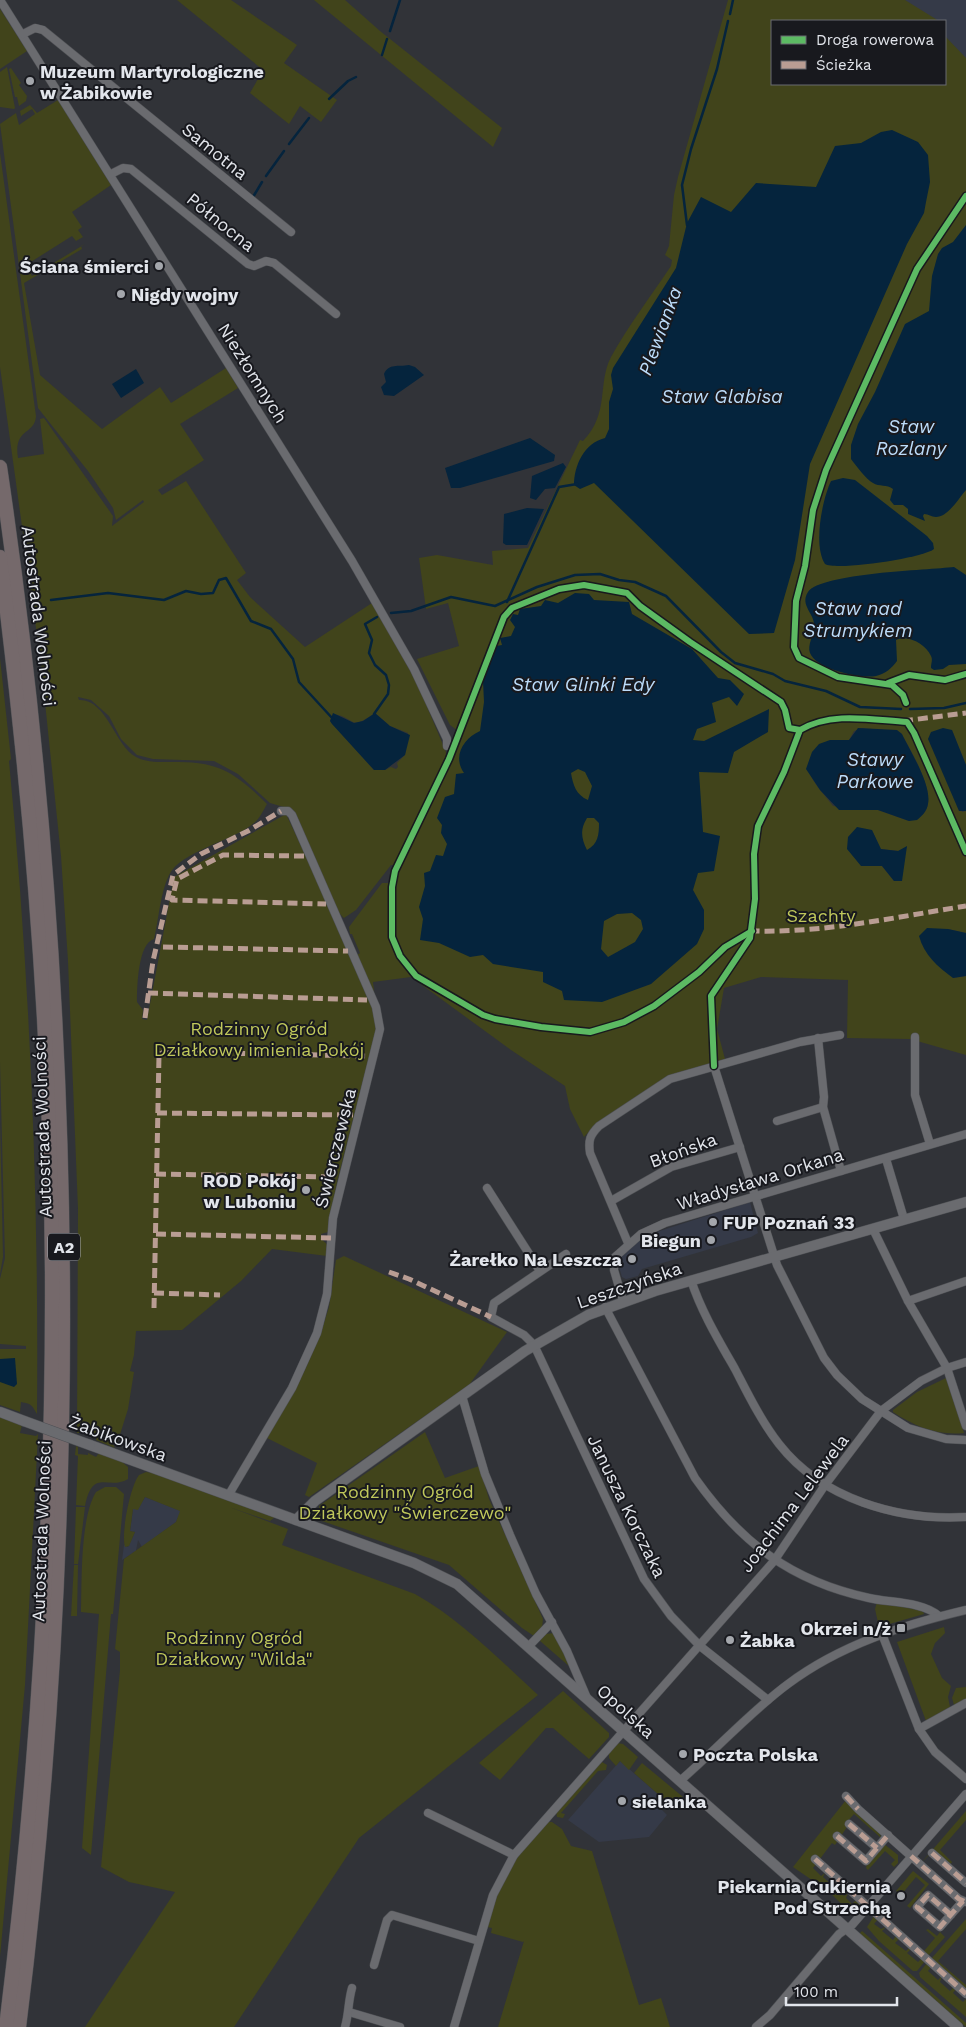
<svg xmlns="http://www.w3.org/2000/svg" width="966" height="2027" font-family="'Work Sans',sans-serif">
<rect width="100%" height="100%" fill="#313338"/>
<!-- built -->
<g fill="#353a48">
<path d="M903,0H966V62L945,43V21H923Z"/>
<path d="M750,1202L758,1233L751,1237L642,1269L638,1276L626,1279L622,1277L617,1260L644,1236Z"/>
<path d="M145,1497L181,1511L176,1522L142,1547L138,1540L136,1551L122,1560L124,1545L128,1547L135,1532L130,1531L133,1509H138Z"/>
<path d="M620,1761L659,1795V1807L667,1815L649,1837L599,1842L568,1820Z"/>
</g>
<!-- green -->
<g fill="#41441b" fill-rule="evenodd">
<path d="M177,0H231L297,45L284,63L337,100L321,122L300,106L289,124L250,93L263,70Z"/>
<path d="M314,0H345L380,31L502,128L493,147Z"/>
<path d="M728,0H905L939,21H772V84H945V36L966,58V765L952,730L962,812L966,811V933L948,929L953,978L966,976V1055L910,1039L847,1038L848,980L761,977L724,988L717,1029L725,1059L715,1062L714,995L748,946L754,933L757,932L754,927L757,899H754L747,940L714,988H710L712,1063L687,1071L593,1127L584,1137L570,1109L565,1086L511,1050L411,977L373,982L375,1000L357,955L360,953L352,934H350L349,927L382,883H391L392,945L414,976L418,975L399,952L395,941L394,883L397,870L419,829L461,733L450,725L417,659L459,646L448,603L426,609L419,558L437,555L493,565L492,551L528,548L580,440L583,441C610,413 597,384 611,357C628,326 651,296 671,266L672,260L665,255L669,246L674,195L678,177ZM863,728C875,730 890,729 901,733C910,749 940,798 923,814C920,817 913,819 909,821L878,810L833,806C812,779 790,761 834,741C839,739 844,741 849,740L854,731ZM872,830L880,849L899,851L907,847L894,881L882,866Z"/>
<path d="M0,9L27,51L0,69Z"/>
<path d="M7,67L15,108L14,109L0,107V72Z"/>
<path d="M11,68L21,83L19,85L27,96L26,101L19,106L17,97H15L9,69Z"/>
<path d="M58,100L111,185L72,212L82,227L78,230L83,237L76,241L72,236L26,265L32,276L85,244L81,246L82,249L24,283L40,375L102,429L160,387L171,403L226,368L238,388L180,424L204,460L158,490L162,495L186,481L246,573L237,580L250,597L305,647L372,603L417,683L446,752L445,763L428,802L396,865H391L356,910L344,918L339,913L287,808L270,803L238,774L214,761L153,759L137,755L121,739L109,716L91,700L78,697L79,700C107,699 115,746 136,757C147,763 162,762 174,762C218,761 236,773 267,804C263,811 260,818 254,823C233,841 181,851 169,875C160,894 159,918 154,939C138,943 137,987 137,1002L143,1010L142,1019L147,1020L174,877L286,814L340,929L378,1022L337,1182L328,1232L321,1234V1239L328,1245L327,1256L272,1249L241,1281L182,1330L136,1331L134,1355L130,1371L134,1372L128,1409L117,1444L110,1425L106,1426L108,1434L102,1431L100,1433L109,1437L115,1448L96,1440L97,1436L88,1433H77L78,1209L68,961L61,856L41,664L0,367V153L36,416C35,435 13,428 18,458L44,454L40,419L44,418L113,516L112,526L144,502L143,500L116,520L113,508L88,471L38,408L0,124L16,113L19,125L35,114L32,109L21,116L20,111L30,105L37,113ZM375,713L390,726L408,733L405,755L397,763L398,767L396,769L391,767L385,770H374L330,721L333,714C356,717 348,732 375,713Z"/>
<path d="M0,658L11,759L9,761C30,979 39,1196 37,1414C32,1406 33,1404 21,1402L20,1412L0,1405V1349H26V1346L0,1344V1279L5,1258L0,1062Z"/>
<path d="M0,1121L3,1257L0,1274Z"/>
<path d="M344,1256L507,1332L469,1385L309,1497L305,1495L317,1463L267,1438L304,1372L320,1336L329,1307L336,1260Z"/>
<path d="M946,1378L964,1433C938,1436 914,1426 893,1412V1410L917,1392Z"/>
<path d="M0,1417L22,1425L20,1433L36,1436L38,1434L25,1685L0,1957Z"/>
<path d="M425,1432L445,1478L479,1466L489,1499L543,1619L542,1628L534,1636L522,1628L449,1565L322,1521L319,1517V1506Z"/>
<path d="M76,1446L78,1447V1454L88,1455V1453L96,1457L99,1453L121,1461L128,1467V1479C108,1491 93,1467 85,1506L76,1505L78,1456L75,1455Z"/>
<path d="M146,1472L153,1473L275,1517L270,1521L229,1507L288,1529L282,1545L415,1594C461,1620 499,1659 538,1695L359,1838L234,2027H85L175,1892L129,1882L101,1867L120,1670V1652L115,1649L124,1559L176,1522L180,1511L145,1497L138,1510L133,1509L130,1531L135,1532L129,1546L125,1547C121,1533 130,1487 139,1475Z"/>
<path d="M105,1487H116L124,1494L113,1614H111L91,1855L82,1848L99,1614L81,1612C82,1581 80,1518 96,1492Z"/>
<path d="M76,1507H85L78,1564H74Z"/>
<path d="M74,1565H78L77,1616H71Z"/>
<path d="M877,1602L923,1611L924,1614L879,1627L875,1609Z"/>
<path d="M944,1627L945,1633L935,1643L931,1654L942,1678L951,1686L948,1697L950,1707L926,1721L897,1642Z"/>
<path d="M554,1633L556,1636L570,1667L539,1640L546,1634Z"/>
<path d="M966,1687V1699L954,1705L952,1698L956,1688Z"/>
<path d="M563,1691L609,1733V1737L589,1759L553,1728H546L500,1780L479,1763Z"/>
<path d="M617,1743L623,1744L638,1757L629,1770L620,1761L616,1766L609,1758V1752Z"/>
<path d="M602,1762L607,1765L606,1770L598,1771L561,1813L565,1814L563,1818L557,1817L556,1811Z"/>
<path d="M642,1763L683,1797L661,1810L659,1807V1795L634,1773Z"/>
<path d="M846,1800L880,1833L881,1838L854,1814L845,1824L847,1827L835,1845L832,1843L813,1868L821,1876L825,1873L823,1877L833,1886L837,1883L839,1886L836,1889L844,1896L848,1893L846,1898L852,1904L856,1900L860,1904L858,1909L851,1913L828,1891L793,1867Z"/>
<path d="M966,1811V1820L940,1850L952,1862L950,1865L934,1850L922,1862Z"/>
<path d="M547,1822H552L562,1829L571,1846L592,1851L639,2005L661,1998L670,2027H498L524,1941L523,1942L491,1933L492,1928L487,1927L499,1890L513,1862Z"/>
<path d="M884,1844L898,1855V1863L894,1867L891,1864L895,1860L885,1851L868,1870L866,1868L867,1864Z"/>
<path d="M913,1871L929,1884L910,1908L907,1906L925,1885L916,1877L901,1895L896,1891Z"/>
<path d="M874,1916L878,1919L874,1924L881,1929L886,1927L882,1931L893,1940L896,1936L899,1939L895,1943L906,1951L909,1948L911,1949L907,1953L918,1962L921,1959L925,1961L917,1971H913L879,1941L867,1927Z"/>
<path d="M966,1919V1929L938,1961L966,1985V1989L931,1959Z"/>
<path d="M928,1929L937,1936L940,1932L945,1937L928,1956L924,1951L935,1938L926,1930Z"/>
<path d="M862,1931L966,2023V2027L859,1934Z"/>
<path d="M927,1963L931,1967L928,1971L938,1980L942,1976L940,1982L950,1991L954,1987L956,1989L953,1993L963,2002L966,1999V2017L920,1977L919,1973Z"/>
</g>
<!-- water -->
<g fill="#05243d" fill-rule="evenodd">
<path d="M892,130L918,142L928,155L930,182L926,202L924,213L907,244L810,464L795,560L774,633L749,634L594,483L580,489L574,485C574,466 584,443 605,438L609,429V402L613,389L611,375L613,368L676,268L687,223L701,197L731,212L756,183L816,187L835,146L861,143L881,132Z"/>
<path d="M966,225V490C959,498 948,517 936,517C931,517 929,514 924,514L923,516L925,521L908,514V509L903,505H894L890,500L893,489C887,484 879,487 873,483C866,479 857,467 851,459V445L858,424L875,392L905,324L929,311L932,276L938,254L942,248L953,242Z"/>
<path d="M409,365L415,367L424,375L394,396L384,395L381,387L386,382L384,374C389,363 398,367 409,365Z"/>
<path d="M136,369L144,383L121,398L112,384Z"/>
<path d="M530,438L555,455L554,461L460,488H451L445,468Z"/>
<path d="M563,463L566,467L555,488L545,489L536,500L530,498L532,476Z"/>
<path d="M843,478L855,480L927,536L933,543L934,549C923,558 837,571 825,564C813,546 822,500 831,481Z"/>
<path d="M527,508L544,509L527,545H506L503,543L504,514Z"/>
<path d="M954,567L966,575V664L949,665L943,669L934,670L931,668C931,663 933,660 931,656C926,644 907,634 896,640L897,661C892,668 885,674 876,676C860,679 816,669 810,653C807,645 814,635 814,627C816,614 799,606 808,592C821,573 928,570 954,567Z"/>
<path d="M575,593L589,594L594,600L629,602L632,614L692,649L718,678L730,680L744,694L737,706L729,697L712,703L716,722L697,729L693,740L704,741L769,709L768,732L734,752L728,773L699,772L703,832L720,836L714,871L698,873L693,890L704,910V929L697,944L651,984L602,1002L564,1000L562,991L543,982V972L493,964L483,955L470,957L439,943L420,940L423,919L419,907L425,886L424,873L430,871L436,855L443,856L447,844L441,833L442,825L437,818L445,797L454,794L456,774L464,773C452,756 464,738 480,731L484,702L483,681L496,646L502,645L500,638L511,636L515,627L510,620L513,614L518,615L520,609L541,606L545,600L558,603ZM578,769L585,772L592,786L588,800C576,795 573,785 571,773ZM587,818H594L599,823C599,835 598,844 587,850C581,838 580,829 587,818ZM632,913L641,920L643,929L635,942L608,957L601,949L604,921L617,914Z"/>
<path d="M333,713L354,723L363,721L375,713L390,726L410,735L405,755L385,770H374L332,724L330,721Z"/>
<path d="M858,728L897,730L902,734C910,751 932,785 928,804C927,811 922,816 917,820L909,821L878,810H839L820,790L806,769L812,752L819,744L830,740H849Z"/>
<path d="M943,728L952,730L966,765V811H959L928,739L931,732Z"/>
<path d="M857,827L872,830L881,849L898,851L907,846L902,881H894L882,866H861L847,849L848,837Z"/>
<path d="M927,928L948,929L966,933V976L953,978C938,967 924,955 919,936Z"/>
<path d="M15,1358L17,1384L14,1387L0,1382V1359Z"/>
</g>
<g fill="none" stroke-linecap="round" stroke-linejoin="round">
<!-- stream -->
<g stroke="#05243d" stroke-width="2.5">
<path d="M730,14L733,0"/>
<path d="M390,31L400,0"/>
<path d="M382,55L387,39"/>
<path d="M329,99L348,81L356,77"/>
<path d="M289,144L309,118"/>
<path d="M266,176L284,151"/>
<path d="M253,197L262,182"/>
<path d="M687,225L682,185L691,149L717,69L728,21"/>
<path d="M51,600L108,593L164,600L186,591L201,594L213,593L219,580L226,578L251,621L271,629L293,659L299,682L333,719"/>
<path d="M507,602L559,487L577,484"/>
<path d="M391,613L411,611L451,597L495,606L537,587L575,575L600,574L619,580L635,582L666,596L721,652L735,663L773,674L785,681L826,691L860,707L901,709"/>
<path d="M910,709L944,708L966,703"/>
<path d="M374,714L388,694L389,685L386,675L375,665L369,653L372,640L365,624L377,617"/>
</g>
<!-- minor casing -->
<g stroke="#4e5054" stroke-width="9">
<g id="minor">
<path d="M0,0L352,561L414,669L447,739V746"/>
<path d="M23,34L35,28L43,30L291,232"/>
<path d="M111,174L123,168L131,169L248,264L254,266L266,261L274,263L336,314"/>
<path d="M915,1037V1095L930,1144"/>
<path d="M818,1038L824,1097L823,1107L841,1171"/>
<path d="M714,1066L777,1265L824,1358L837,1375L862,1399L908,1428L946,1439L966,1440"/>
<path d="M777,1121L823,1107"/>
<path d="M886,1159L904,1219"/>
<path d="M487,1188L540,1271"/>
<path d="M611,1201L671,1167L740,1147"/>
<path d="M873,1229L908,1301L947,1368L966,1426"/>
<path d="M628,1243L590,1153C588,1140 590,1135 599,1126L670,1079L800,1042L840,1035"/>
<path d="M566,1254L494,1303L491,1317L524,1335L534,1345L644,1579L671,1616L700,1646L768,1700"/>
<path d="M691,1280C701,1311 719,1341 735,1369C748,1394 761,1421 779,1444C822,1499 898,1521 966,1517"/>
<path d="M623,1301L614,1270L615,1257L641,1234L665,1223L966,1134"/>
<path d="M908,1301L966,1281"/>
<path d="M605,1307L695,1478C741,1543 791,1581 869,1598C890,1603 922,1601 939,1616"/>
<path d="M462,1396L485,1474L510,1535L536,1594L567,1651L587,1698"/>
<path d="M228,1496L292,1388L317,1333L327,1294L333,1218L380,1029L376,1007L292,815L288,811H281"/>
<path d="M882,1634L919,1729L935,1752L966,1779"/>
<path d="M529,1646L552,1622"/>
<path d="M919,1729L966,1703"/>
<path d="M681,1780C717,1749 750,1712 788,1684C840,1645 903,1625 966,1610"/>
<path d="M846,1796L858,1809L959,1899L966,1902"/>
<path d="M428,1813L514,1855"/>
<path d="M849,1824L877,1848"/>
<path d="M837,1836L866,1861L888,1835"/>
<path d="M932,1853L966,1883"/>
<path d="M815,1859L966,1994"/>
<path d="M951,1915L928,1895L917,1907L940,1927L963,1901"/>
<path d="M374,1965L387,1920L392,1915L479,1941"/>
<path d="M349,2012L400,2027"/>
<path d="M345,2027C349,2013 348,2002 352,1988"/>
<path d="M454,2027L493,1895L514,1855L774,1561L825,1485L881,1411L921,1381L947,1368L966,1362"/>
<path d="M756,2027L770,2015L839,1934L852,1925L966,1794"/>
</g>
</g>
<!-- tertiary casing -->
<g stroke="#4e5054" stroke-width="11">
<g id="tertiary">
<path d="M0,1412L24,1421"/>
<path d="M90,1445L414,1563L457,1584L958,2027"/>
<path d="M296,1520L315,1501L525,1351L588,1315L655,1291L966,1202"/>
</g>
</g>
<!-- motorway casing -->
<g stroke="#4e5054" stroke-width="15">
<g id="motorway">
<path d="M0,467C77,988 84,1504 19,2027"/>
<path d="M0,557C31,795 51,1034 52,1273C53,1526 37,1777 6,2027"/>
</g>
</g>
<!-- minor -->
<use href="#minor" stroke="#6a6b6f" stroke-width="8"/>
<!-- tertiary -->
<use href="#tertiary" stroke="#6a6b6f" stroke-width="10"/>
<!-- motorway -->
<use href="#motorway" stroke="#75696b" stroke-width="14"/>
<!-- tertiary-bridge casing -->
<g stroke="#4e5054" stroke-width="11" stroke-linecap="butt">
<path id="tertiary-bridge" d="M24,1421L90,1445"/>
</g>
<!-- tertiary-bridge -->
<use href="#tertiary-bridge" stroke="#6a6b6f" stroke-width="10"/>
<!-- quiet -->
<g stroke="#b99d93" stroke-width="5" stroke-dasharray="10 5" stroke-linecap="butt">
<path d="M903,721L966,713"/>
<path d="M304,856L223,855L177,879L172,900L326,904"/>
<path d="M750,933L754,931C825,933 896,917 966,906"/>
<path d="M163,947L348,951"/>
<path d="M148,993L367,1000"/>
<path d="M145,1018L153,961L173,875L201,854L248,831L281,811"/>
<path d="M157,1113L353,1115"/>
<path d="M156,1174L336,1177"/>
<path d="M156,1234L331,1238"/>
<path d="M389,1272L409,1279L491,1317"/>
<path d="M154,1293L220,1295"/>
<path d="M154,1308L159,1055L164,1052L368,1056"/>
<path d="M846,1796L858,1809"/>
<path d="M849,1824L877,1848"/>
<path d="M837,1836L866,1861L888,1835"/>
<path d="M932,1853L966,1883"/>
<path d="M911,1856L959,1899L966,1902"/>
<path d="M815,1859L966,1994"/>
<path d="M951,1915L928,1895L917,1907L940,1927L963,1901"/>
</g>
<!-- cycleway casing -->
<g stroke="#18191e" stroke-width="9">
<g id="cycleway">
<path d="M888,683L909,675L945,680L966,674"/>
<path d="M906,703L903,695L892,685L838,677L799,658L794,647L796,601L805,566L813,510L826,470L917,269L966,196"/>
<path d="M752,931L725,947L699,972L654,1006L624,1022L590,1032L541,1027L495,1019L483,1015L416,976L400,956L392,937V887L395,871L449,759L504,617L512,608L559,589L584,585L627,593L640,606L690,642L781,702L785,710L789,728L800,730"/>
<path d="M714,1066L711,996L750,938L755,899L754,854L758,826L784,772L800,730C832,711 872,720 907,722L914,733L966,852"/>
</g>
</g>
<!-- cycleway -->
<use href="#cycleway" stroke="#5cba63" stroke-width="6"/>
</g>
<!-- markers -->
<g fill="#a4a7ac" stroke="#18191e" stroke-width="2">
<circle cx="30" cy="81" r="5"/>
<circle cx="159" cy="266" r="5"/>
<circle cx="121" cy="294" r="5"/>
<circle cx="306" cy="1190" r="5"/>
<circle cx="713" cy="1222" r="5"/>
<circle cx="711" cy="1240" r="5"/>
<circle cx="632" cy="1259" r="5"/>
<rect x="896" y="1623" width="10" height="10" rx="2.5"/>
<circle cx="730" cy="1640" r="5"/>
<circle cx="683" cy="1754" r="5"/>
<circle cx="622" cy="1801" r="5"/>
<circle cx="901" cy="1896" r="5"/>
</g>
<g text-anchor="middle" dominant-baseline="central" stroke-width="4" stroke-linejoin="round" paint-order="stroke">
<!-- shield labels -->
<rect fill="#18191e" stroke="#a5a8ae" stroke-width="1" x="48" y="1233.5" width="32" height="27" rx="4"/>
<g font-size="16" font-weight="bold" fill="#e2e5eb">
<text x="64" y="1247">A2</text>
</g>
<!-- poi labels -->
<g font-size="18" font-weight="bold" fill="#e2e5eb" stroke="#18191e" text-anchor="start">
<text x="40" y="71">Muzeum Martyrologiczne<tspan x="40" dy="21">w Żabikowie</tspan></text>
<text x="149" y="266" text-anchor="end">Ściana śmierci</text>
<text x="131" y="294">Nigdy wojny</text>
<text x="296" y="1180" text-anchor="end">ROD Pokój<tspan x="296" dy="21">w Luboniu</tspan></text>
<text x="723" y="1222">FUP Poznań 33</text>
<text x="701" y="1240" text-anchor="end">Biegun</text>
<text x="622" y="1259" text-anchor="end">Żarełko Na Leszcza</text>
<text x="891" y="1628" text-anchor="end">Okrzei n/ż</text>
<text x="740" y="1640">Żabka</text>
<text x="693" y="1754">Poczta Polska</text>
<text x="632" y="1801">sielanka</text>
<text x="891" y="1886" text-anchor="end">Piekarnia Cukiernia<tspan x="891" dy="21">Pod Strzechą</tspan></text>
</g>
<!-- street labels -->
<g font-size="18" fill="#e2e5eb" stroke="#18191e">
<text transform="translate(215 151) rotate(39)">Samotna</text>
<text transform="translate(221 222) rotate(39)">Północna</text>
<text transform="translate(253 373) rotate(58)">Niezłomnych</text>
<text transform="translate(39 616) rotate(83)">Autostrada Wolności</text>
<text transform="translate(42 1127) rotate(-92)">Autostrada Wolności</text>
<text transform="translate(335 1148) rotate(-76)">Świerczewska</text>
<text transform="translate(683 1150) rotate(-20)">Błońska</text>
<text transform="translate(760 1179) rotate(-17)">Władysława Orkana</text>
<text transform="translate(629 1285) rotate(-19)">Leszczyńska</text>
<text transform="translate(118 1438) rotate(20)">Żabikowska</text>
<text transform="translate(794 1503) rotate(-53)">Joachima Lelewela</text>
<text transform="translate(627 1506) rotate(64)">Janusza Korczaka</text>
<text transform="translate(41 1531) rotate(-88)">Autostrada Wolności</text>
<text transform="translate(626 1711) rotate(42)">Opolska</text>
</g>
<!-- park labels -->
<g font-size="18" fill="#c0c85b" stroke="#18191e">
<text x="821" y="915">Szachty</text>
<text x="259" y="1028">Rodzinny Ogród<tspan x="259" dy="21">Działkowy imienia Pokój</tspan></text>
<text x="405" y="1491">Rodzinny Ogród<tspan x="405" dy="21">Działkowy "Świerczewo"</tspan></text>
<text x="234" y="1637">Rodzinny Ogród<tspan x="234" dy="21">Działkowy "Wilda"</tspan></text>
</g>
<!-- water labels -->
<g font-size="19" font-style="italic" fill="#bcdcfa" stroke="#18191e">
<text transform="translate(660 331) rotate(-70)">Plewianka</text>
<text x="722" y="396">Staw Glabisa</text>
<text x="911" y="426">Staw<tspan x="911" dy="22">Rozlany</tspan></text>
<text x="858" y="608">Staw nad<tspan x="858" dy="22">Strumykiem</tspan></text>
<text x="583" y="684">Staw Glinki Edy</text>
<text x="875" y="759">Stawy<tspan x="875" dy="22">Parkowe</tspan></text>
</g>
</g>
<!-- legend -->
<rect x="771" y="20" width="175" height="65" fill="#18191e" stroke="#696b70"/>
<rect x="781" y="36" width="25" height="8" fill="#5cba63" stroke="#696b70"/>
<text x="816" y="45" font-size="15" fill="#e2e5eb">Droga rowerowa</text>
<rect x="781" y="61" width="25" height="8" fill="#b99d93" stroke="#696b70"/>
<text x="816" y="70" font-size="15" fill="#e2e5eb">Ścieżka</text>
<!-- scale -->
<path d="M786 1997v8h111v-8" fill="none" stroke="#e2e5eb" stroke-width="2.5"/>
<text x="794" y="1997" font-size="15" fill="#e2e5eb" stroke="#18191e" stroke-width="4" paint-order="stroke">100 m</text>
</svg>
